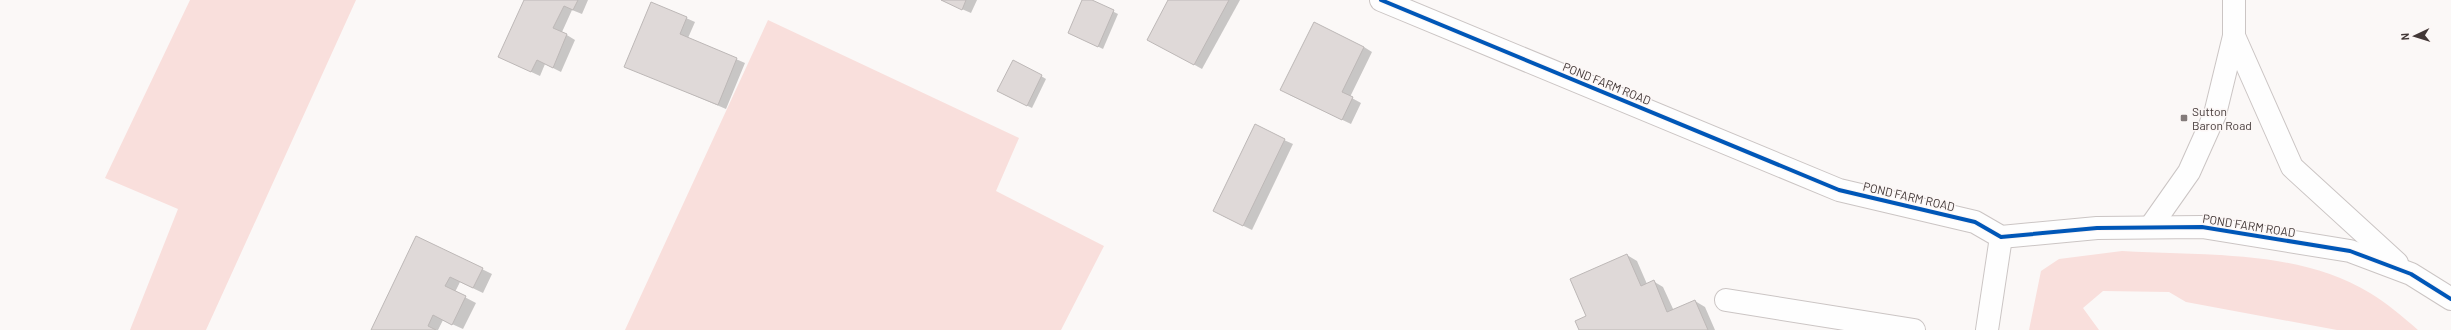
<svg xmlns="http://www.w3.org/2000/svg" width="2451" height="330" font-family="Barlow,sans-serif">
<rect width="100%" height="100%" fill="#fbf8f7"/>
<!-- green -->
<g fill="#f9dfdc">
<path d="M190,0H356L206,330H130L178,209L105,178Z"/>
<path d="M768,20L1019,138L996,191L1104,246L1061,330H625Z"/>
<path d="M2122,251C2202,256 2299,249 2370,293C2387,303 2403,317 2418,330H2337L2186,302L2169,292L2103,291L2083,308L2099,330H2029L2041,271L2059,259Z"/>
</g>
<!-- shadow -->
<g fill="#0003">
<path d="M525,0H588L582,14L572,10L562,32L575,40L561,72L545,64L540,76L499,57Z"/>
<path d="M941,0H977L971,13Z"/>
<path d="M1084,0H1090L1118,14L1103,49L1074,35Z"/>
<path d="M1170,0H1240L1202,69L1148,39Z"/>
<path d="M686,18L695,22L688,38L745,63L726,109L625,66Z"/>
<path d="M1364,47L1372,52L1350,97L1361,103L1351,124L1290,95Z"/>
<path d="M1041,76L1046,79L1032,108L1003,94Z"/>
<path d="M1284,140L1293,144L1252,230L1223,216Z"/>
<path d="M417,237L492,274L483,293L460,282L455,292L476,303L463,329L443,320L438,330H373Z"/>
<path d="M1627,255L1637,261L1647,284L1653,281L1663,287L1674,311L1695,301L1705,307L1715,330H1580Z"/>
</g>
<!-- building -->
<g fill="#dfd9d8" stroke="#bdb8b7">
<path d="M524,0H578L573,10L564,6L553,28L567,34L553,68L537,60L531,72L498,57Z"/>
<path d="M941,0H966L962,10Z"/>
<path d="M1082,0H1092L1114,10L1098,47L1068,33Z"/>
<path d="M1168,0H1229L1194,65L1147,40Z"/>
<path d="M651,2L687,17L680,34L737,58L718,105L624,67Z"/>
<path d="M1314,22L1364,47L1342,92L1353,97L1342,120L1280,90Z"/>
<path d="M1013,60L1042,75L1027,106L997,91Z"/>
<path d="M1255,124L1285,139L1243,226L1213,211Z"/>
<path d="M416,236L483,268L473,288L450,277L445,286L466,296L452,325L433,315L428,326L436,330H371Z"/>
<path d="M1627,254L1641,286L1654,280L1667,312L1695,300L1708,330H1579L1575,321L1586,316L1570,279Z"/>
</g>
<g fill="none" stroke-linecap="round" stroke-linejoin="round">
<!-- minor casing -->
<g stroke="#cbc5c4" stroke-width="24">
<g id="minor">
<path d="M1381,0L1839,190L1975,222L2001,237L2097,228L2202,227L2350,251L2411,274L2451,299"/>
<path d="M2234,0V36L2292,167L2397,263"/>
<path d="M2151,226L2189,172L2215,114L2234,36"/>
<path d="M1726,300L1914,330"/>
<path d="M1987,330L2001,237"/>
</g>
</g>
<!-- minor -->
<use href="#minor" stroke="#fefefe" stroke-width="22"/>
<!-- cycleway casing -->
<g stroke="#fcf7f6" stroke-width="6">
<path id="cycleway" d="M1381,0L1839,190L1975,222L2001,237L2097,228L2202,227L2350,251L2411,274L2451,299"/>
</g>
<!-- cycleway -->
<use href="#cycleway" stroke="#0057b8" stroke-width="4"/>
</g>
<!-- markers -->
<rect fill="#837b7a" stroke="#fcf7f6" stroke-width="1.5" x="2180" y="114" width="8" height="8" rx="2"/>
<g text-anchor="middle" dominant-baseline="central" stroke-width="3" stroke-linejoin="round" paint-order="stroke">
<!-- street labels -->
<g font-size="12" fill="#423837" stroke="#fcf7f6">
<text transform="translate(1607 83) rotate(22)">POND FARM ROAD</text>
<text transform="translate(1909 196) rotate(13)">POND FARM ROAD</text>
<text transform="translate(2249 225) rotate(9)">POND FARM ROAD</text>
</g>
<!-- poi labels -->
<g font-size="12" fill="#423837" stroke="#fcf7f6" text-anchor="start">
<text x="2192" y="111">Sutton<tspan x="2192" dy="14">Baron Road</tspan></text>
</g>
</g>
<!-- north arrow -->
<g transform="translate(2415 36) rotate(266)" stroke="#fcf7f6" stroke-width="3" paint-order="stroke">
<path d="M0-3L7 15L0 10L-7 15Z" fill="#423837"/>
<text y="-6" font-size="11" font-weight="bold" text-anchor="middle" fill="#423837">N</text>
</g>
</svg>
